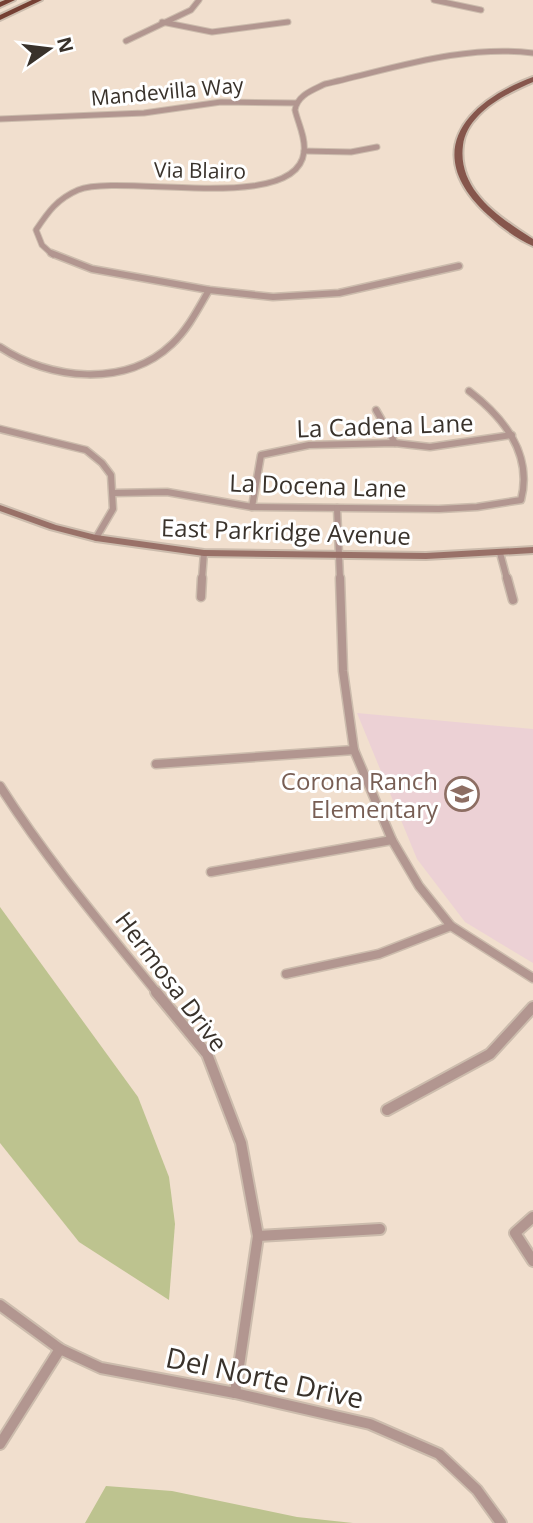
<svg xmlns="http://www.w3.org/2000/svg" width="533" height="1523" font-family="'Open Sans',sans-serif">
<rect width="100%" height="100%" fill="#f1dfce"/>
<!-- education -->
<path fill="#ecd1d5" d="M357,713L533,729V963L465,922L417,859Z"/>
<!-- green -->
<g fill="#bdc38f">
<path d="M0,907L138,1097L169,1177L175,1224L169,1300L79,1242L0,1143Z"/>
<path d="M106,1486L172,1491L297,1517L353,1523H85Z"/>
</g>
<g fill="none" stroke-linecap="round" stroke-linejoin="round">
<!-- minor-far3 casing -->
<g stroke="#ccbcad" stroke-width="7">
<g id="minor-far3">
<path d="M434,0L481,10"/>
<path d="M162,22L212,32L288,22"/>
<path d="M126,41L191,10L199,0"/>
<path d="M0,119L144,113L221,102L296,103"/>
<path d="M304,151L351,152L377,147"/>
<path d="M53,255L42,245L36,230C48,212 57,199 78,190C120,173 297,215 304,152C306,138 298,123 295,110C297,95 313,90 325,84C392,69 464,44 533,53"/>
</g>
</g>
<!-- minor-far2 casing -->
<g stroke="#ccbcad" stroke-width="9">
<g id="minor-far2">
<path d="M51,253L92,269L209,290L273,297L339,293L459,266"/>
<path d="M0,347C49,380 126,388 172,344C188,329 198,309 209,290"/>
<path d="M376,410L395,443"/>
<path d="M0,429L86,450L102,463L111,475L113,509L96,538"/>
<path d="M114,493L167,492L252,507L439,509L477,507L521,500C533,454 503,417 469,391"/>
<path d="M252,507L261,455L309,445L395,443L430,447L512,435"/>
<path d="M337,508L340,579"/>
<path d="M500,553L507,579"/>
<path d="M202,579L204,553"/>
</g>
</g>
<!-- minor-far1 casing -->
<g stroke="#ccbcad" stroke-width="11">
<g id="minor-far1">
<path d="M340,578L343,671L354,750L392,840L419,886L451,926L533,978"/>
<path d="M507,578L513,600"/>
<path d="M201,597L202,578"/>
<path d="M156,764L354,750"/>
<path d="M0,786C47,860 103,926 158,994"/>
<path d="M211,872L392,840"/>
<path d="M286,974L379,954L451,926"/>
</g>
</g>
<!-- minor casing -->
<g stroke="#ccbcad" stroke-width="14">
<g id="minor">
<path d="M156,992L207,1054L241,1143L258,1236L235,1393"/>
<path d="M387,1110L490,1054L533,1007"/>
<path d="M533,1217L515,1233L533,1261"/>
<path d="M258,1236L380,1229"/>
<path d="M0,1305L60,1349L101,1368L235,1393L370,1424L439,1454L477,1490L501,1523"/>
<path d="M0,1444L60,1349"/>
</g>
</g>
<!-- secondary casing -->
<g stroke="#ccbcad" stroke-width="4">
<path id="secondary" d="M0,505L56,525L96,535L204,550L426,553L533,547V553L426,559L204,556L96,541L50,529L0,511Z"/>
</g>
<!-- primary casing -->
<g stroke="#ccbcad" stroke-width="4">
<path id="primary" d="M533,77V82C513,91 493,100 478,116C470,124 464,135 463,145C457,190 500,218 533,239V246C517,239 501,227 488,215C422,155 462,103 533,77Z"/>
</g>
<!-- motorway casing -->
<g stroke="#ccbcad" stroke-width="4">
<g id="motorway">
<path d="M5,0H15L0,7V2Z"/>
<path d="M32,0H42L0,20V15Z"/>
</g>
</g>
<!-- minor-far3 -->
<use href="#minor-far3" stroke="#b29690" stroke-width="5"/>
<!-- minor-far2 -->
<use href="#minor-far2" stroke="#b29690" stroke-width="6"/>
<!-- minor-far1 -->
<use href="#minor-far1" stroke="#b29690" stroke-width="8"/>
<!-- minor -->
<use href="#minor" stroke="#b29690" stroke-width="10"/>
<!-- secondary -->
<use href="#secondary" fill="#997168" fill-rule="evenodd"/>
<!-- primary -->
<use href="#primary" fill="#86564c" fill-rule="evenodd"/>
<!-- motorway -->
<use href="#motorway" fill="#753f33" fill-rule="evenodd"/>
</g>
<!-- icons -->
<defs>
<g id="school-ring" transform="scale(1.75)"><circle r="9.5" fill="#fff" stroke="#8d6e63" stroke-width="1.5"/><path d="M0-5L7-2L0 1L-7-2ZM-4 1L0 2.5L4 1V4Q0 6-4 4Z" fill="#8d6e63"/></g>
</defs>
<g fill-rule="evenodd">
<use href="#school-ring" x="462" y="794"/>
</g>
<g text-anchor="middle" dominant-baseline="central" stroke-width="6" stroke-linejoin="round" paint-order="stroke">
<!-- far-street labels -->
<g font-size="21" fill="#39322b" stroke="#fff">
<text transform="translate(167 91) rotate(-5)">Mandevilla Way</text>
<text transform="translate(200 170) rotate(1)">Via Blairo</text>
</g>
<!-- street labels -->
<g font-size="24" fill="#39322b" stroke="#fff">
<text transform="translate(385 425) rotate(-2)">La Cadena Lane</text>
<text transform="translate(318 485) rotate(2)">La Docena Lane</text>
<text transform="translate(286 531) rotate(2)">East Parkridge Avenue</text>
<text transform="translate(172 981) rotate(53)">Hermosa Drive</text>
</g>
<!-- education labels -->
<g font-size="24" fill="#785e54" stroke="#fff" text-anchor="end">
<text x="438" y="780">Corona Ranch<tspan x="438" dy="28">Elementary</tspan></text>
</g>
<!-- near-street labels -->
<g font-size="28" fill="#39322b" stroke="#fff">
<text transform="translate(265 1377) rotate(12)">Del Norte Drive</text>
</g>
</g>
<!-- north arrow -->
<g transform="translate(49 49) rotate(76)" stroke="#ffffff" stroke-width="5" paint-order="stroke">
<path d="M0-5L12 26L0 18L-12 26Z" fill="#39322b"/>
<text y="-10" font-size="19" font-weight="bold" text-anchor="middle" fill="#39322b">N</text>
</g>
</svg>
